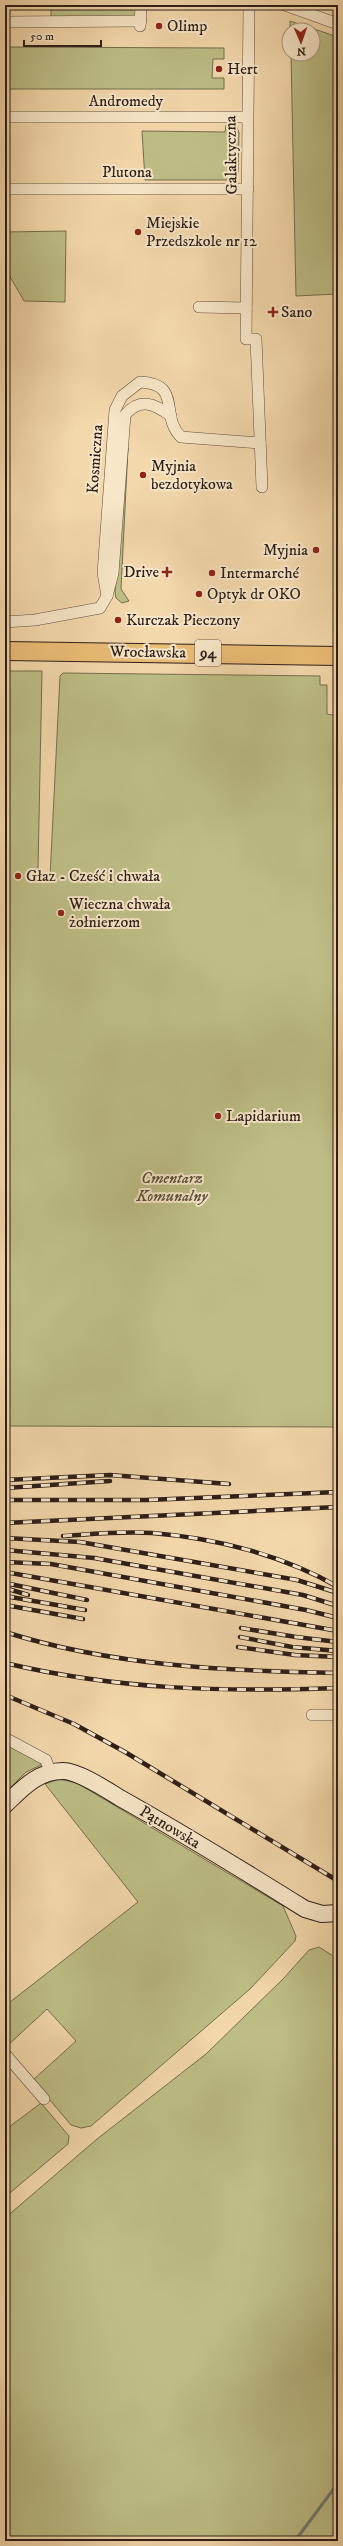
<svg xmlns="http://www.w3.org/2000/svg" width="343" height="2546" font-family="'IM FELL DW Pica',serif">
<rect width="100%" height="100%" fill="#f3d8ab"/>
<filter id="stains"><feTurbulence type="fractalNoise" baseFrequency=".005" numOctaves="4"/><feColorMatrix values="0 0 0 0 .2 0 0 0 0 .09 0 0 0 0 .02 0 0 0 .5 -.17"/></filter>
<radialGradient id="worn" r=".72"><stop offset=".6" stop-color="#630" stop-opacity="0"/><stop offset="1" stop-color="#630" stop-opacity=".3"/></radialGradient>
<!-- green -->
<g fill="#bdbe87" stroke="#756e50">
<path d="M51,5H136V16L51,17Z"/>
<path d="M290,21L338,37V294L296,296L291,54H313V30H290Z"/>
<path d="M5,29H8V47L224,48V59H213L212,78H224V89H5Z"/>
<path d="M226,125L236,126L239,132L238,174L231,180H145L142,131L225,132Z"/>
<path d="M66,231L65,302L24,301L5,268V232Z"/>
<path d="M128,448L121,589L129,601L122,603L116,598L115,592Z"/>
<path d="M5,671H42L38,869L43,874V877H50L60,676L63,673L320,676V685H327V714L338,716V1427L5,1426Z"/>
<path d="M5,1744L40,1762L41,1765L26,1772L5,1793Z"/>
<path d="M59,1779L77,1783L283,1906L296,1936L295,1941L250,1989L91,2126L81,2128L71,2125L33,2080L76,2041L47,2009L6,2047L5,2006L138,1902L45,1784Z"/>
<path d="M319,1947L338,1959V2541H5V2218L97,2139L206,2054L283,1979L309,1950Z"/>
<path d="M41,2103L69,2136L68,2144L5,2197V2130Z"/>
</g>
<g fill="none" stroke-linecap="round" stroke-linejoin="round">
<!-- stream -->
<path stroke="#707b73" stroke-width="3" d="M295,2541L338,2483"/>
<!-- street casing -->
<g stroke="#5e4c3d" stroke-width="12">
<g id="street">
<path d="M249,5L246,339H256L262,487"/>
<path d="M285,5L338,24"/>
<path d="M5,22L141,21"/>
<path d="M140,26L141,5"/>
<path d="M5,117H247"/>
<path d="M5,189H248"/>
<path d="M199,307L246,308"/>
<path d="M107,596L103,573L115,410L122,396L140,382C183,384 159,415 181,437L260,443"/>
<path d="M5,622L35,620L100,608L107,596L113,573L125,415C140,397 155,404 171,416"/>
<path d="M312,1715H338"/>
<path d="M5,1738L46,1760L50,1772"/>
<path d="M5,2054L44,2099"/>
</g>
</g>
<!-- secondary casing -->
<g stroke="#2d1e18" stroke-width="18">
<path id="secondary" d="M5,1805C22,1789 37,1771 63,1771C78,1771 107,1790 120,1798C183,1833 244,1871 305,1909L322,1914L338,1913"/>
</g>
<!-- primary casing -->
<g stroke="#2d1e18" stroke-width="20">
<path id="primary" d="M5,651L338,656"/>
</g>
<!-- street -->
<use href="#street" stroke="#f7e6c8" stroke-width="11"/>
<!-- secondary -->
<use href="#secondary" stroke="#f7e6c8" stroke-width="16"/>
<!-- primary -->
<use href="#primary" stroke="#eabc76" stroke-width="18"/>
<!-- rail casing -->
<g stroke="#2d1e18" stroke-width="4.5">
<g id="rail">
<path d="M5,1480L110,1475L229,1484"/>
<path d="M5,1488L110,1481"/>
<path d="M5,1500H147L338,1492"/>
<path d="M5,1523L338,1507"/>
<path d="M63,1536C93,1534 122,1531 152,1533C215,1538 283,1555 338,1587"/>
<path d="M5,1538L80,1542L297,1580L338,1593"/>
<path d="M5,1550L94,1558L303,1595L338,1606"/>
<path d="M5,1562L51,1564L306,1610L338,1618"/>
<path d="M5,1572L338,1631"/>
<path d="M5,1583L87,1600"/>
<path d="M5,1588L28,1595"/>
<path d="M5,1596L85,1610"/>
<path d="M5,1605L83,1619"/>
<path d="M241,1628L296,1637L338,1642"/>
<path d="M5,1632C112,1666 227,1671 338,1673"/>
<path d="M240,1637L292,1647L338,1651"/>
<path d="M238,1647L295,1655L338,1657"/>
<path d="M5,1663C119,1690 222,1692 338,1688"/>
<path d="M5,1695L74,1724L125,1752L338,1881"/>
</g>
</g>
<!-- rail -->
<use href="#rail" stroke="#f7e6c8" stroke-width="3" stroke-dasharray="9" stroke-linecap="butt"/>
</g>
<!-- markers -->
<g fill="#8f2418" stroke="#f7e6c8" stroke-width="1.5">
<circle cx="159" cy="26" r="4"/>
<circle cx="219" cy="69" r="4"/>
<circle cx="138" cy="232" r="4"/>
<path d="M271 306h4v4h4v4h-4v4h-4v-4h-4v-4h4z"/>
<circle cx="143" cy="475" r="4"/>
<circle cx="316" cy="550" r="4"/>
<path d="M165 566h4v4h4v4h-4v4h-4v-4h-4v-4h4z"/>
<circle cx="212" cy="573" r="4"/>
<circle cx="199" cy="594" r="4"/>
<circle cx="118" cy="620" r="4"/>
<circle cx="18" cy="876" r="4"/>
<circle cx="61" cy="913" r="4"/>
<circle cx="218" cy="1116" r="4"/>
</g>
<g text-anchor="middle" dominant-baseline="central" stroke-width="4" stroke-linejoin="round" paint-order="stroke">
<!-- shield labels -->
<rect fill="#f7e6c8" stroke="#6a5a4d" stroke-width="1" x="195" y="640" width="26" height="26" rx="3"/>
<g font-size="15" font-weight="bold" fill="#2d1e18">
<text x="208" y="653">94</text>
</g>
<!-- poi labels -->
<g font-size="16" fill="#2d1e18" stroke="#f7e6c8" text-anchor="start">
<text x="167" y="26">Olimp</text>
<text x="227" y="69">Hert</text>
<text x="146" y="223">Miejskie<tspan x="146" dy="18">Przedszkole nr 12</tspan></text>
<text x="281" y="312">Sano</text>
<text x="151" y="466">Myjnia<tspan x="151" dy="18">bezdotykowa</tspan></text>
<text x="308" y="550" text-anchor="end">Myjnia</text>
<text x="159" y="572" text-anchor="end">Drive</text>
<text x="220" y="573">Intermarché</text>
<text x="207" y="594">Optyk dr OKO</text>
<text x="126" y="620">Kurczak Pieczony</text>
<text x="26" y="876">Głaz - Cześć i chwała</text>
<text x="69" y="904">Wieczna chwała<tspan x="69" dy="18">żołnierzom</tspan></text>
<text x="226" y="1116">Lapidarium</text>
</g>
<!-- street labels -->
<g font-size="16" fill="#2d1e18" stroke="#f7e6c8">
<text x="126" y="101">Andromedy</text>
<text transform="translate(231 155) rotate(-91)">Galaktyczna</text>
<text x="127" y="172">Plutona</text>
<text transform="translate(95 459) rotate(-86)">Kosmiczna</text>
<text transform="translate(148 652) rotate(1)">Wrocławska</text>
<text transform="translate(170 1827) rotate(31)">Pątnowska</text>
</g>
<!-- park labels -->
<g font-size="16" font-style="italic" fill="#584e39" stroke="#f7e6c8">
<text x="172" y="1178">Cmentarz<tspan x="172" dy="18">Komunalny</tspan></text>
</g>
</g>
<!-- margin -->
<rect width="343" height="2546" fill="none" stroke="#f3d8ab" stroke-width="20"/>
<rect x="6" y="6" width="331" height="2534" fill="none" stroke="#2d1e18" stroke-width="2"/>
<rect x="10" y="10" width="323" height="2526" fill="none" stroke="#2d1e18"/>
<!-- north arrow -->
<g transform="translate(301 42) rotate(178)"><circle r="19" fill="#f7e6c8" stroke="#a69682"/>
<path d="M0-3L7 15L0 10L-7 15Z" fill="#8f2418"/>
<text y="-6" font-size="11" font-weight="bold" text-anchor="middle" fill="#2d1e18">N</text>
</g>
<!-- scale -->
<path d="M24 40v6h77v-6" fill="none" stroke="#2d1e18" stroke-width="2"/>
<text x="30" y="40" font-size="12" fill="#2d1e18" stroke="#f7e6c8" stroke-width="3" paint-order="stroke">50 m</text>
<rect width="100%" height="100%" filter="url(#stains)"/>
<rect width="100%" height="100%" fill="url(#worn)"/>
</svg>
